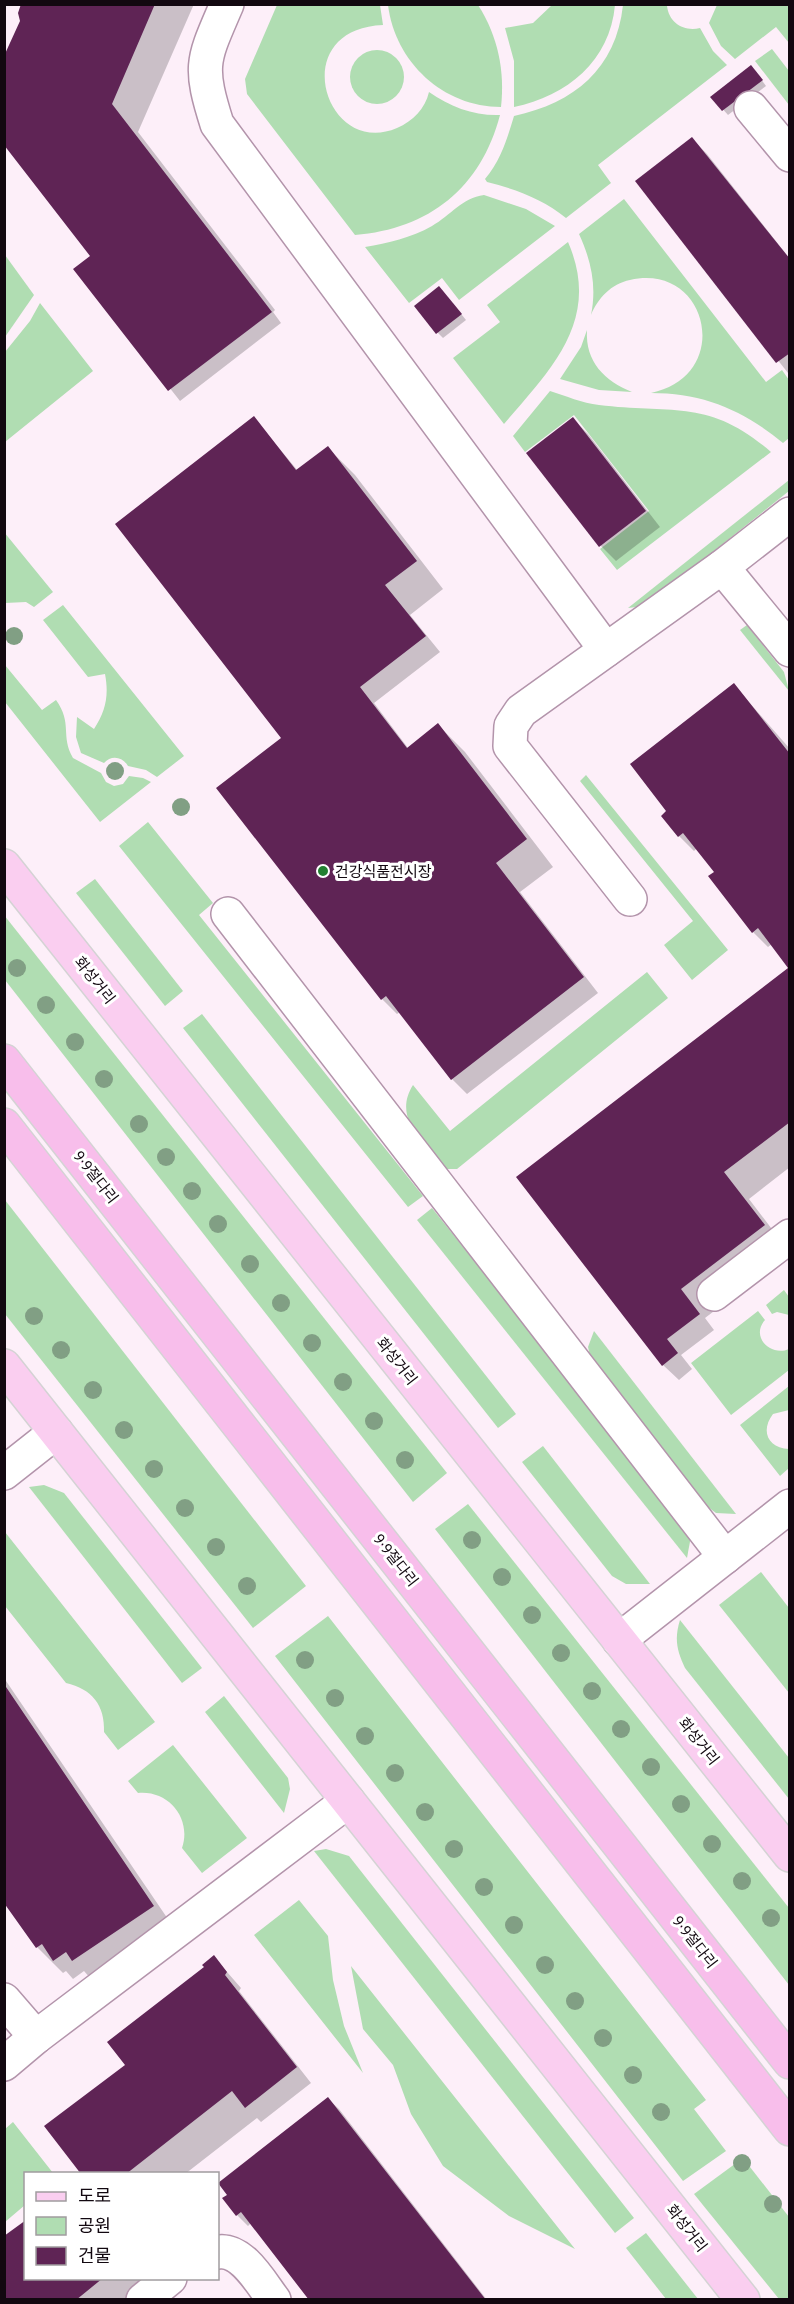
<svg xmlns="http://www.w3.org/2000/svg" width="794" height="2304" font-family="'PT Sans','Noto Sans KR',sans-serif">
<rect width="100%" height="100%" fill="#fdeff9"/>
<!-- green -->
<g fill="#b0ddb2">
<path d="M277,5H380L383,25C285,29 325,159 397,128C413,121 425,109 429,92C450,107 475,116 500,115C481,188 429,229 355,235L247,94L245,79Z"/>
<path d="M388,5H478C498,36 505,71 501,107C443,107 395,62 388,5Z"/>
<path d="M552,5H615C610,61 567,96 514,107V61L505,28L533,23Z"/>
<path d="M623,5L667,6C669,23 684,32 700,28L713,51L727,65L598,165L611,183L566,218C543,199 515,189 487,182L485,179C501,160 507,139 514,116C574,103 616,69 623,5Z"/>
<path d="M717,5H789V43L776,27L735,59L721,46L709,23Z"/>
<path d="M772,49L789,71V105L755,61Z"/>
<circle cx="377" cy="77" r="27"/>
<path d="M484,195L526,209L555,226L459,300L442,278L409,303L365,247C388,243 411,238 432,226C451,215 462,198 484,195Z"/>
<path d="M624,199L766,382L782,370L789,380V438L783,443C743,410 703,393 651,393C734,376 709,262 630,280C611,284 598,298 591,315C597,286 591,260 579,234Z"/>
<path d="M568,242C602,320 551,369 504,424L453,358L500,322L487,305Z"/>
<path d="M5,255L34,295L5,337L4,255Z"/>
<path d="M40,303L93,371L5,442V352L30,321Z"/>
<path d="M587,330C585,362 605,381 632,392L599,390L560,379L581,347Z"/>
<path d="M550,391C566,396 582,403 599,405C672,414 709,398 771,452L617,570L600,549L649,511L574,415L525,452L513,436Z"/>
<path d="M789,480V491L645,606L628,608Z"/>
<path d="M4,532L53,592L34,607L26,602L5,603Z"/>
<path d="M63,605L184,756L157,777L146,770L128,766C122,756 111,755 104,763L81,753L76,737L77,717L94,729C106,711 109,695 105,674L88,677L43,620Z"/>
<path d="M747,625L784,672L789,691L740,630Z"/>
<path d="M5,665L42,710L56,700C73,724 60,735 73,758L101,773L106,782L114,786L123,784L129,776L143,778L151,782L100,822L5,702Z"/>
<path d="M586,775L728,950L692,980L664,945L693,921L580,781Z"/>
<path d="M148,822L213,903L199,915L423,1196L408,1207L119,846Z"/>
<path d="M95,879L183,991L165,1006L76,893Z"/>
<path d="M4,915L447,1473L413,1502L5,980Z"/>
<path d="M647,972L668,998L457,1169H444C424,1144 392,1118 413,1085L450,1131Z"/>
<path d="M202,1014L516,1414L498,1428L183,1028Z"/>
<path d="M5,1200L306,1586L253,1628L5,1314Z"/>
<path d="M432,1208L687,1527L691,1536L687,1558L417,1220Z"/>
<path d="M784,1290L789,1297V1315L777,1312L772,1314L766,1305Z"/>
<path d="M758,1311L765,1320C750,1337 771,1357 789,1349V1370L731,1415L691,1363Z"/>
<path d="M594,1331L736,1514L716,1513L708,1507L590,1356L588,1347Z"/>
<path d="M789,1386V1410L773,1414C760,1431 768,1448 789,1449V1468L780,1476L740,1425Z"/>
<path d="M543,1446L650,1584H626L612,1576L522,1462Z"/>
<path d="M44,1485L64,1493L202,1668L182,1683L29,1487Z"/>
<path d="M468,1504L789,1908V1985L435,1529Z"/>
<path d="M5,1532L155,1722L118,1750L104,1732C105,1705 92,1689 66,1683L5,1606Z"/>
<path d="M761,1572L789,1608V1693L719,1605Z"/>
<path d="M328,1616L706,2100L694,2109L726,2151L683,2181L275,1656Z"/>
<path d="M680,1620L789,1758V1799L685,1668C677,1651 674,1639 680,1620Z"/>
<path d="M224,1696L288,1778L290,1789L284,1813L205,1712Z"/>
<path d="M173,1745L247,1838L202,1873L182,1848C192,1819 169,1790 138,1793L128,1781Z"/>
<path d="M326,1849L349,1856L634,2218L615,2233L314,1851Z"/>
<path d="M299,1900L328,1936L333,1980L344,2026L363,2073L254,1935Z"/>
<path d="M351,1966L575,2249L509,2216L443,2166L411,2114L393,2065L363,2029Z"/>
<path d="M13,2122L53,2173L26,2174L25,2205L5,2222V2129Z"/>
<path d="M743,2158L789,2217V2299H779L694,2194Z"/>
<path d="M646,2233L698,2299H666L626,2248Z"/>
</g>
<!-- shadow -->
<g fill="#0003">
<path d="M23,4H194L138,132L275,310L273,312L281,323L180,401L76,269L92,256L22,21Z"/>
<path d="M756,72L766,86L728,115L712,97Z"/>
<path d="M692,139L707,154L790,259L788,373L637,182Z"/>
<path d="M444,293L466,320L443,338L438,333Z"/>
<path d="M254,418L298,471L328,448L355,475L443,589L410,615L440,652L374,703L408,748L438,725L465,752L553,867L520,892L598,993L467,1094L452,1079L400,1012L397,1014L382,999L283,739Z"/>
<path d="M573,419L588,434L660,527L616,561L601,546Z"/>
<path d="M734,685L790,749V967L772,944L768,947L753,932L716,872L697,848L694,851L679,836L668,811Z"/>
<path d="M790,969V1167L749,1199L790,1253L705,1318L714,1330L681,1355L692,1369L679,1380L663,1365L518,1177Z"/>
<path d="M4,1678L172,1925L91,1979L84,1971L73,1979L66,1971L63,1973L37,1947L4,1901Z"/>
<path d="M214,1957L241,1988L239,1991L311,2083L261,2122L257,2118L185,2174H83L127,2065Z"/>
<path d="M328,2099L339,2109L487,2300H311L251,2223L248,2226L237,2215L224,2198Z"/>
<path d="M26,2278H165L138,2300H9Z"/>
</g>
<!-- building -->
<g fill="#5f2455">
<path d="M21,4H155L112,104L272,312L168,391L73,269L90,256L4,145V56L20,21L18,13Z"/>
<path d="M751,65L763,80L722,111L710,97Z"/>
<path d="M692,137L790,259V353L776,363L635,181Z"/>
<path d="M439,286L462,314L436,334L414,306Z"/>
<path d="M254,416L296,470L328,446L417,561L385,585L426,636L360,687L407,748L438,723L527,839L496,863L584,977L451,1080L386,996L381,1000L216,788L281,738L115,524Z"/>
<path d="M573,417L646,511L599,547L526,453Z"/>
<path d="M734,683L790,754V1122L724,1172L765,1225L681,1289L700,1314L667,1339L678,1353L662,1366L516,1177L788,968L758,928L752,933L708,876L714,872L683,833L678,837L661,816L666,811L630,764Z"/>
<path d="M4,1684L154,1906L72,1961L66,1952L53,1961L42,1944L36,1948L4,1903Z"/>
<path d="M214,1955L227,1972L225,1975L297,2067L245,2108L232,2091L126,2174H81L44,2126L125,2065L107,2042L204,1967L202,1965Z"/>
<path d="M328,2097L486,2300H309L241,2212L236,2216L222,2198L227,2195L218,2183Z"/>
<path d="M26,2220V2278H103L76,2300H7L4,2296V2236Z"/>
</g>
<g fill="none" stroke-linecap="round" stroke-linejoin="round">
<!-- minor casing -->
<g stroke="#b394ab" stroke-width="36">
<g id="minor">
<path d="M227,4C203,60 198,64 217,124L606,650"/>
<path d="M751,108L790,155"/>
<path d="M722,567L790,650"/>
<path d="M630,899L510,746L511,726L521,711L722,567L790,514"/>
<path d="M228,914L725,1557"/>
<path d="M714,1294L790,1236"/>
<path d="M4,1473L56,1432"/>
<path d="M619,1640L790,1506"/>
<path d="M4,2000L36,2037"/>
<path d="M4,2064L36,2037L348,1801"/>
<path d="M218,2252C242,2248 261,2283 274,2300"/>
<path d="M143,2300L170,2278"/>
</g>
</g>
<!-- primary casing -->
<g stroke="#d4d3d4" stroke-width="36">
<g id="primary">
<path d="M4,866L790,1855"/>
<path d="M4,1366L743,2300"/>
</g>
</g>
<!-- trunk casing -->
<g stroke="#d4d3d4" stroke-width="36">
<g id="trunk">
<path d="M4,1061L790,2062"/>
<path d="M4,1125L790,2129"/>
</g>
</g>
<!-- minor -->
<use href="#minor" stroke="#fff" stroke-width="33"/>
<!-- primary -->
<use href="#primary" stroke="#facef0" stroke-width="33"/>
<!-- trunk -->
<use href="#trunk" stroke="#f8beeb" stroke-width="33"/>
</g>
<!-- trees -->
<g fill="#819f84">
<circle cx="14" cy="636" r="9"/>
<circle cx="115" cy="771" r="9"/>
<circle cx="181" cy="807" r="9"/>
<circle cx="17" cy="968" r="9"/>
<circle cx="46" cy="1005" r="9"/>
<circle cx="75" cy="1042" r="9"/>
<circle cx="104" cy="1079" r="9"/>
<circle cx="139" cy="1124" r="9"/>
<circle cx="166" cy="1157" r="9"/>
<circle cx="192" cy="1191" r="9"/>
<circle cx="218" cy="1224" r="9"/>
<circle cx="250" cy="1264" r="9"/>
<circle cx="281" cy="1303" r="9"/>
<circle cx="34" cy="1316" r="9"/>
<circle cx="312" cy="1343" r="9"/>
<circle cx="61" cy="1350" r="9"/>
<circle cx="343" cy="1382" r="9"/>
<circle cx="93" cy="1390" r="9"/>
<circle cx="374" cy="1421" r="9"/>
<circle cx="124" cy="1430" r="9"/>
<circle cx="405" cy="1460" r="9"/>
<circle cx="154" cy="1469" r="9"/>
<circle cx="185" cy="1508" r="9"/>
<circle cx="472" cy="1540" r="9"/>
<circle cx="216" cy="1547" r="9"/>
<circle cx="502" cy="1577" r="9"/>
<circle cx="247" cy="1586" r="9"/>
<circle cx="532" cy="1615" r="9"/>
<circle cx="561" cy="1653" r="9"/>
<circle cx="305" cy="1660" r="9"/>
<circle cx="592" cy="1691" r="9"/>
<circle cx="335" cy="1698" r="9"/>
<circle cx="621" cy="1729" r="9"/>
<circle cx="365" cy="1736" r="9"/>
<circle cx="651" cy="1767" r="9"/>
<circle cx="395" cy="1773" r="9"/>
<circle cx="681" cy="1804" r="9"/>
<circle cx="425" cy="1812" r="9"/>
<circle cx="712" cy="1844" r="9"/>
<circle cx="454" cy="1849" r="9"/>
<circle cx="742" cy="1881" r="9"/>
<circle cx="484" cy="1887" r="9"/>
<circle cx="771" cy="1918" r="9"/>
<circle cx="514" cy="1925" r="9"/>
<circle cx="545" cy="1965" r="9"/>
<circle cx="575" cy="2001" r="9"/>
<circle cx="603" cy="2038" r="9"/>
<circle cx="633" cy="2075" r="9"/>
<circle cx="661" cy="2112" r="9"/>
<circle cx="742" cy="2163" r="9"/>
<circle cx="773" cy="2204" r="9"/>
</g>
<!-- markers -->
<circle fill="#228031" stroke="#fff" stroke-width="2" cx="323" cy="871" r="6"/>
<g text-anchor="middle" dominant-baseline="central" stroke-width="6" stroke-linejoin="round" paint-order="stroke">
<!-- poi labels -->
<g font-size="15" fill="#120810" stroke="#fff" text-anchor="start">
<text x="335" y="871">건강식품전시장</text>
</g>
<!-- street labels -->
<g font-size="15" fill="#120810" stroke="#fff">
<text transform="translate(95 980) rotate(52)">화성거리</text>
<text transform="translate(96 1177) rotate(52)">9·9절다리</text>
<text transform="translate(397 1361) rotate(52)">화성거리</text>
<text transform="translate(396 1560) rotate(52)">9·9절다리</text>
<text transform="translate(699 1741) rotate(52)">화성거리</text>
<text transform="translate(695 1942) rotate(52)">9·9절다리</text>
<text transform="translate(687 2228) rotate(52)">화성거리</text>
</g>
</g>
<!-- border -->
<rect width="794" height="2304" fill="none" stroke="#120810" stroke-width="12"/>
<!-- legend -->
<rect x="24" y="2172" width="195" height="108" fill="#ffffff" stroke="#a09c9f" stroke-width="1.5"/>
<rect x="36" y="2192" width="30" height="9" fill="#facef0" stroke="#a09c9f" stroke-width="1.5"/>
<text x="78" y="2202" font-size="18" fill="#120810">도로</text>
<rect x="36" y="2217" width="30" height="18" fill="#b0ddb2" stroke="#a09c9f" stroke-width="1.5"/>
<text x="78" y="2232" font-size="18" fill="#120810">공원</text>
<rect x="36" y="2247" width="30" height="18" fill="#5f2455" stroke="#a09c9f" stroke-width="1.5"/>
<text x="78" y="2262" font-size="18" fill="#120810">건물</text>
</svg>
